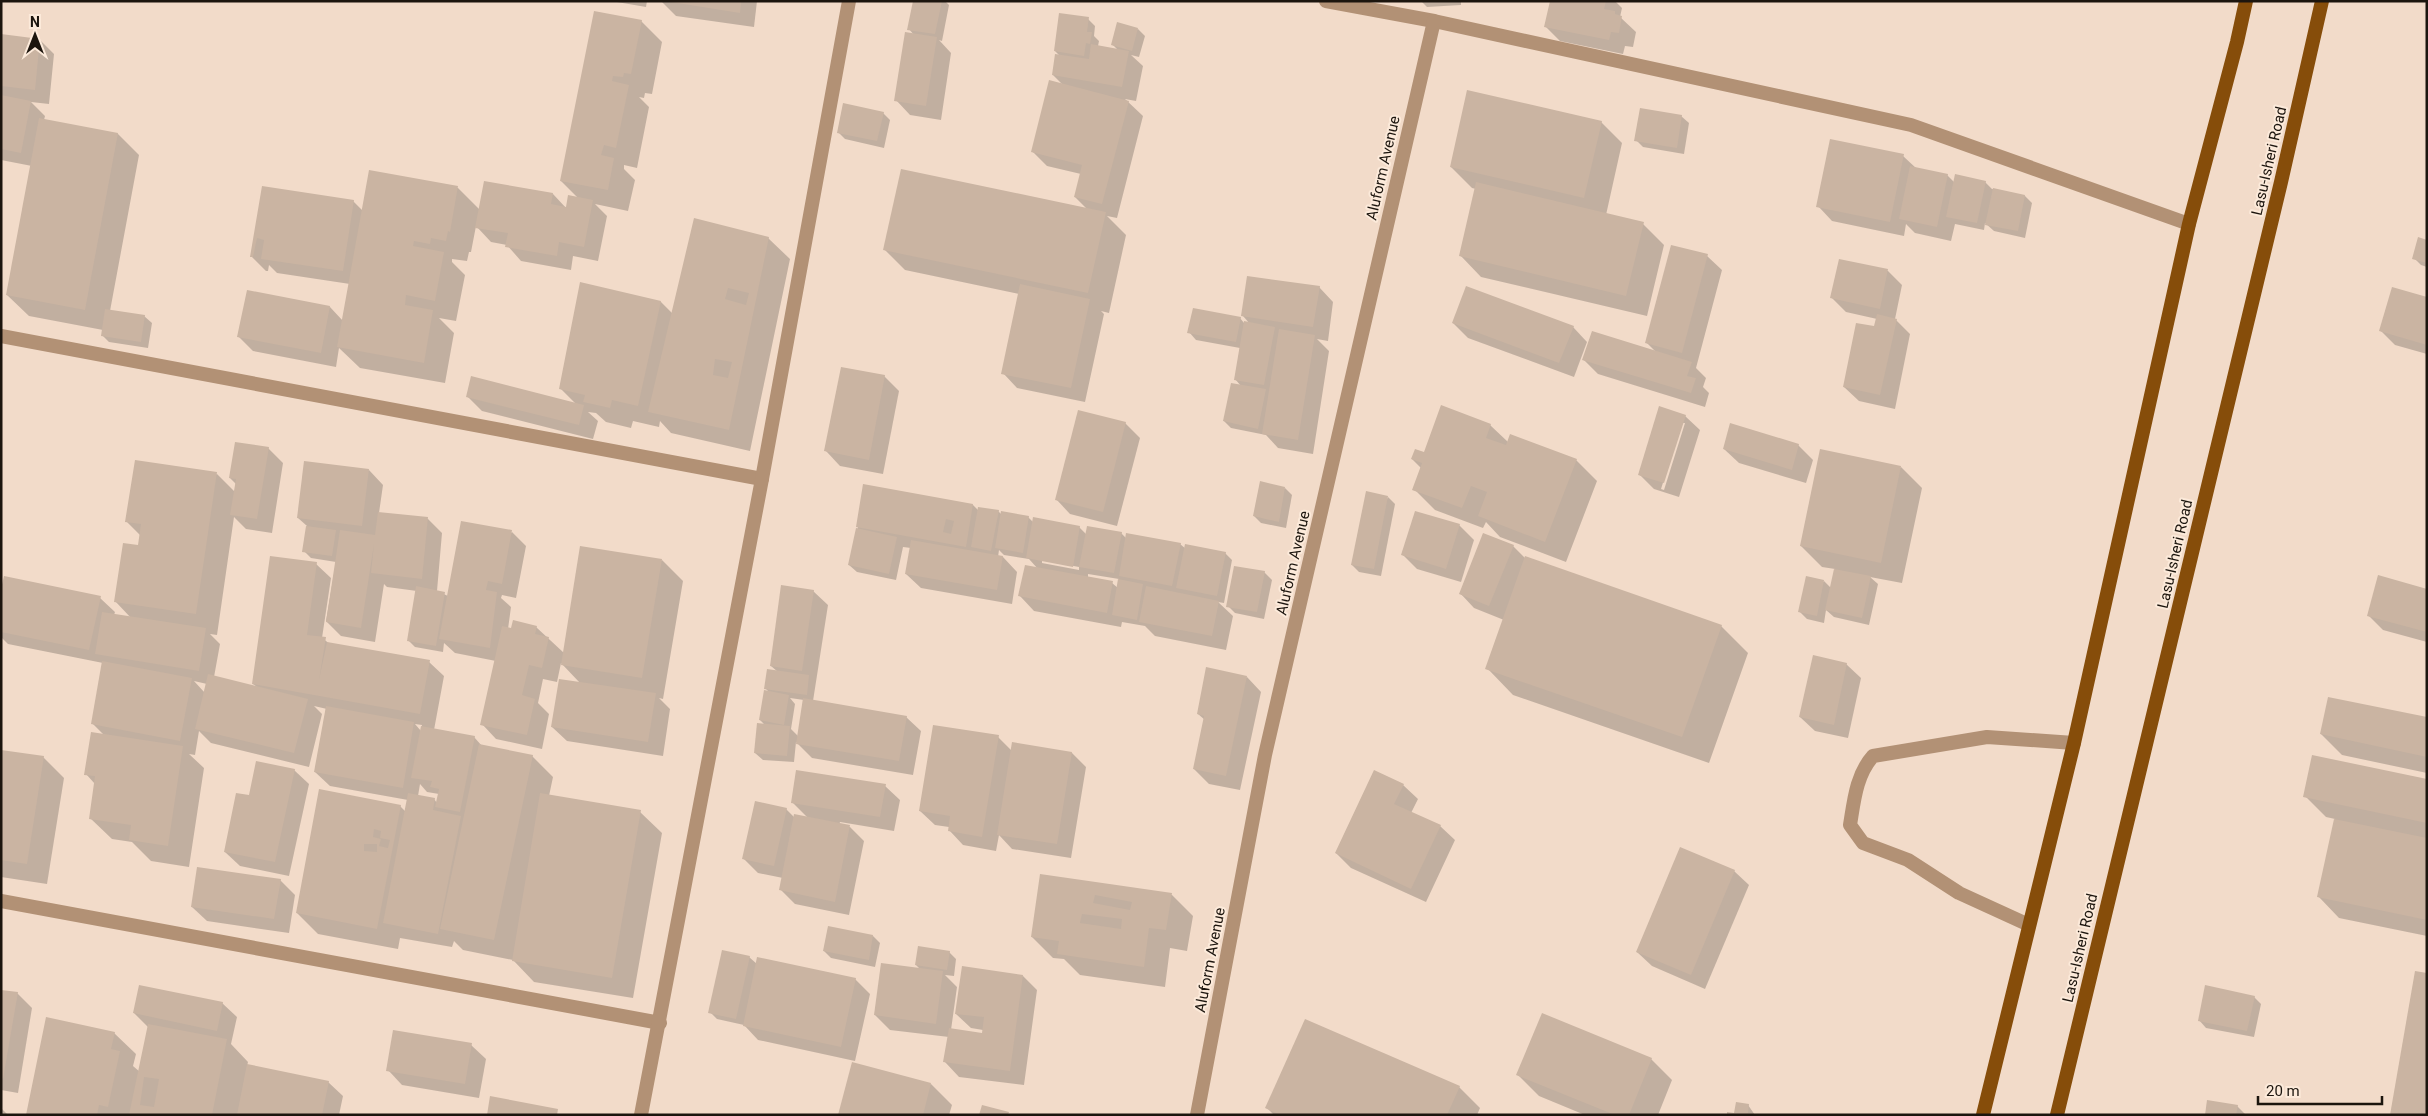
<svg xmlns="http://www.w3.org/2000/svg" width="2428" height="1116" font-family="Roboto,sans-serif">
<rect width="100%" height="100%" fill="#f2dbc9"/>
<!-- shadow -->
<g fill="#0003" fill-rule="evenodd">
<path d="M611,1H647L646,7Z"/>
<path d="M661,1H757L754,27L676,16Z"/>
<path d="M914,1H945L949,5L942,41L939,40L951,53L941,120L910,115L896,100L914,35L909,29Z"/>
<path d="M1421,1H1461V5L1427,7Z"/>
<path d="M1551,1H1615L1622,8L1620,17L1636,32L1633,47L1625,46L1623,54L1560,41L1546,27Z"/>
<path d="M595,13L641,21L662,42L652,94L645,93L644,98L639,97L649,107L637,168L624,165V169L635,180L628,211L595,204L607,216L598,261L573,256L571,270L521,261L507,245L491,242L476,226L471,252H469L467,261L452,259V262L465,275L456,321L439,318L454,333L445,383L360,368L339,348L336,367L253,351L238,336L330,307L343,321L350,284L277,273L269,265L268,271H266L251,256L263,187L353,201L363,211L370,171L458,188L480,210L553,194L567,209L579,199L561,181Z"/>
<path d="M1088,19L1095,26L1094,36L1099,41L1098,46L1118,50L1112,44L1138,29L1145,36L1139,57L1131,55L1143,66L1136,101L1125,99L1143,116L1117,218L1107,216L1126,235L1109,313L1101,311L1104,314L1085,402L1017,388L1003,373L1019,294L905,270L884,249L1088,210L1075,197L1081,174L1047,166L1032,151L1063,85L1053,75L1060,56L1055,51Z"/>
<path d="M1,36L40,40L54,54L49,104L31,102L45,116L44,120L118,134L139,155L110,311L144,316L152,323L148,348L109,342L102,335L103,330L29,316L7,295L32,166L1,160Z"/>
<path d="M883,113L890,120L884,148L845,139L838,132Z"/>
<path d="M1681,116L1689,123L1684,154L1643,147L1636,140Z"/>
<path d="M1601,122L1622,143L1606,215L1643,224L1664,245L1647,316L1481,277L1460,255L1476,189L1472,188L1451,167Z"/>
<path d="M1903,156L1917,169L1947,175L1955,183L1985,182L1992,189L2025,196L2032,203L2025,238L1994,231L1985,223L1984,230L1955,224L1951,241L1915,233L1906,224L1904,236L1832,221L1818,206Z"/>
<path d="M768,238L790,259L750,451L671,433L660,421L659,427L633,421L631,428L606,422L596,413L588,412L598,421L593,439L482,411L467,396L576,404L561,389L581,284L661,302L673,314Z"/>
<path d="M2427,241V267L2421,265L2414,258Z"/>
<path d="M1707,256L1722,270L1696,368L1706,378L1703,387L1709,393L1705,407L1598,374L1584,360L1656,352L1647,343Z"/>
<path d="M1840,260L1888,271L1902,285L1895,319L1910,334L1895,409L1859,401L1844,387L1875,327L1877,319L1846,312L1832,298Z"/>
<path d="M1319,287L1333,302L1328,341L1317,339L1329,351L1313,454L1278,448L1266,435L1231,428L1224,421L1241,386L1235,379L1240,348L1196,340L1189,332L1240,318L1244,323L1250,324L1243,316Z"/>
<path d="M2427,298V354L2395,345L2380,330Z"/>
<path d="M1453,323L1573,327L1587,342L1574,377L1468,338Z"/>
<path d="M884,376L899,391L883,474L840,466L826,451Z"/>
<path d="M1685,416L1700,430L1679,497L1654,489L1639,474ZM1682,423H1685L1664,490L1661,489Z"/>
<path d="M1125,423L1140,438L1117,526L1070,514L1056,499Z"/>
<path d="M1490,425L1508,442L1576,460L1597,481L1566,562L1500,537L1486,522L1483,528L1435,510L1414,489L1421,468L1412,459Z"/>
<path d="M1798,445L1813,460L1806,483L1739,463L1724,449Z"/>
<path d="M268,448L283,463L272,533L246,529L234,517L217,635L210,634L220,644L214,677L257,687L253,684L316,564L331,578L322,638L330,644L429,662L444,676L434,730L474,737L482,746L532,756L553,777L549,796L640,812L662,833L633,998L534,982L513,960L463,950L454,941L452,947L400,938L398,949L318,934L297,913L320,791L400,806L406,812L408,800L330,786L315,772L327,709L314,706L322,714L309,767L211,743L199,731L195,755L189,754L204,768L189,867L151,861L132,842L112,839L90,818L95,784L86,774L104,735L92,723L103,663L8,644L1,637V595L100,598L115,612L114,615L131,618L115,601L139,546L141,536L127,522L217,474L235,492L236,484L230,478ZM194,681L207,684L205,693ZM415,724L422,725L421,731ZM420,784L427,792L439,794L437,803L434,799L418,796Z"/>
<path d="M1901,467L1922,488L1902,583L1870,577L1878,584L1869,625L1834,617L1826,610L1824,623L1807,619L1800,612L1824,581L1831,588L1835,569L1822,567L1801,546Z"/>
<path d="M369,470L383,485L379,513L428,519L442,533L437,591L448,596L512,532L526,546L516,598L502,595L501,598L511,607L508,629L536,627L564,653L662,560L683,581L663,699L659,698L670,709L663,756L567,741L552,727L580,683L561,663L557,682L543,679L538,703L549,714L542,749L496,739L482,724L496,661L455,653L444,643L443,652L415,647L408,640L417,591L387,587L384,584L375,642L341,636L326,621L336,562L311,558L304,551L307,526L298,518Z"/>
<path d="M1285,488L1292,495L1286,528L1261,523L1254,516Z"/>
<path d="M1388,497L1395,504L1381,576L1359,572L1352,565Z"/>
<path d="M973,505L979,511H998L1002,515L1028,517L1034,523L1079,527L1086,534L1121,533L1126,538L1180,544L1186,549L1225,553L1232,560L1224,603L1218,602L1233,616L1226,650L1155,636L1145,626L1122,622L1121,627L1034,611L1020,596L1038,569L1029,559L1004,555L999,550L998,557H1003L1017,572L1012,604L921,588L906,574L911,548L903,547L896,580L857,572L849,565L858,527ZM1042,560L1079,567V570L1042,563ZM1088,574L1119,579L1118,588L1112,583L1088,578Z"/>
<path d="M1459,525L1474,540L1461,582L1417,569L1403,555Z"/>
<path d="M1513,546L1526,559L1721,626L1748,653L1709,763L1513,695L1487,668L1504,620L1474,608L1460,593Z"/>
<path d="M1264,572L1272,580L1264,619L1235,613L1228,606Z"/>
<path d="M2427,590V642L2383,630L2368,615Z"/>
<path d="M813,591L828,605L813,701L906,717L921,731L913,775L812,758L796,742L794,762L763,760L755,753L765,725L760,720L770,693L766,689L778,672L771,666ZM790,698L804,700L798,736L791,729L795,704Z"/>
<path d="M1846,664L1861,678L1848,738L1815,731L1800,717Z"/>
<path d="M1247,677L1261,692L1240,790L1209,784L1194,769L1205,720L1198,714Z"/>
<path d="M2427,719V773L2342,755L2321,734Z"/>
<path d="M998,737L1012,751L1072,753L1086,767L1071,858L1012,849L999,835L996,851L963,845L949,830V827L935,825L920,811Z"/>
<path d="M1,751L43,757L64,778L47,884L1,877Z"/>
<path d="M294,770L309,784L289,876L240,866L225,852L250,797Z"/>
<path d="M2427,781V936L2339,918L2318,896L2335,819L2326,817L2305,796Z"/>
<path d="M1403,785L1418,799L1411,813L1440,826L1455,840L1426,902L1351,868L1336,853Z"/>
<path d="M885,786L900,800L894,831L840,822L839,825L850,827L864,841L849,915L795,904L781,890L783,878L758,873L743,858L786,809L795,818H808L792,802Z"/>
<path d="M1734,871L1749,885L1705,989L1652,966L1637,952Z"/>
<path d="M1041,875L1172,895L1193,916L1187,951L1170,948L1165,987L1080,975L1064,959L1053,958L1032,937Z"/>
<path d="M280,880L295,895L289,933L207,921L192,907Z"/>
<path d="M873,936L880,943L875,967L831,958L824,951Z"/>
<path d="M949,952L956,959L954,976L945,975L957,987L951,1030L983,1035V1030L971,1028L956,1014L1023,976L1037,990L1024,1085L959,1077L945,1062L949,1037L890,1030L875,1015L921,970L916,965Z"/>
<path d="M749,957L757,964L855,979L870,994L855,1061L758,1040L744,1025L717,1019L710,1012Z"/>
<path d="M1,991L17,993L32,1008L18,1093L1,1090Z"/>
<path d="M2254,997L2261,1004L2254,1037L2206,1028L2199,1020Z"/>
<path d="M222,1003L237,1017L231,1044L248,1062L247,1066L328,1082L343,1096L339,1115H27L114,1033L136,1054L133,1066L140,1072L149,1028L134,1013Z"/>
<path d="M471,1045L486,1059L479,1098L402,1085L388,1070Z"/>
<path d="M1651,1059L1672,1080L1658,1115H1585L1539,1096L1518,1075Z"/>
<path d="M931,1084L952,1105L949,1115H839Z"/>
<path d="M1459,1087L1480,1108L1477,1115H1274L1267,1108Z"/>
<path d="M1748,1105L1755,1115H1728L1736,1114Z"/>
<path d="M2237,1106L2246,1115H2206Z"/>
<path d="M1,1108L8,1115H1Z"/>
</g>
<!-- building -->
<g fill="#cab4a2" fill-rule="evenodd">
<path d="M665,1H741L740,13Z"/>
<path d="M913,1H942L935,34L907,30Z"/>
<path d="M1550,1H1606L1604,9L1615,11V14L1622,16L1619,33L1611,32L1609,40L1544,27Z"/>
<path d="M594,11L642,20L631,74L624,73L623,77L613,76L612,81L629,85L616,148L604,145L601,155L614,158L608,190L560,181Z"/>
<path d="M1059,13L1089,17L1087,32H1092L1090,44L1086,43L1084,56L1054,51Z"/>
<path d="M1117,22L1138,28L1132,51L1111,45Z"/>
<path d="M905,32L937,37L926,106L894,101Z"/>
<path d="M1,34L40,39L35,90L1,86Z"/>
<path d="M1091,44L1129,51L1122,87L1052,75L1055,54L1089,59Z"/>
<path d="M1049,80L1129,101L1102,204L1074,197L1082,165L1031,152Z"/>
<path d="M1467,90L1602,121L1584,198L1450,167Z"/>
<path d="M1,95L31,101L21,153L1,149Z"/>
<path d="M843,103L884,112L877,141L837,133Z"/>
<path d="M1640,108L1682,115L1677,148L1634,141Z"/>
<path d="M39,118L118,133L85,310L6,295Z"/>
<path d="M1830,139L1904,154L1890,222L1816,207Z"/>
<path d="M1910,166L1948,174L1937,227L1899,219Z"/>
<path d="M901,169L1106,212L1088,293L883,250Z"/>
<path d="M369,170L458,186L450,232L448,231L446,241L431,238L430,244L414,241L413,246L444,252L435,301L406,295L405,305L433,310L424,363L337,347Z"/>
<path d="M1955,174L1986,181L1977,223L1946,217Z"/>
<path d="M484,181L553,193L551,204L566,207L568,195L593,200L584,247L559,242L557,256L505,247L508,233L475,228Z"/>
<path d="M1476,182L1644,222L1626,296L1459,256Z"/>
<path d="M262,186L354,200L343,271L261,259L264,240L257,238L253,257H250Z"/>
<path d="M1993,188L2025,195L2018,231L1985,225Z"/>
<path d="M694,218L769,237L729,430L648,412ZM728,288L749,293L746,305L725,299ZM715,359L732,362L728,378L713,375Z"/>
<path d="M2418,237L2427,240V263L2412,259Z"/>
<path d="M1671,245L1708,254L1682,353L1645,343Z"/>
<path d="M1839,259L1888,269L1880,309L1830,298Z"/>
<path d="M1247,276L1320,286L1313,327L1241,316Z"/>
<path d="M580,282L661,301L638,406L612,400L610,408L583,402L585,395L559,389Z"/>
<path d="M1020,284L1090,299L1071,388L1001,374Z"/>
<path d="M1466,286L1574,326L1559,363L1452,323Z"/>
<path d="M2392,287L2427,297V345L2379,331Z"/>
<path d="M247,290L330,306L321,353L237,337Z"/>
<path d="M1193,308L1241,317L1236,342L1187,333Z"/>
<path d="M105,309L145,315L141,342L101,336Z"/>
<path d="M1877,314L1897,319L1880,395L1843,387L1856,323L1874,326Z"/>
<path d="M1244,321L1275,327L1264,385L1234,380Z"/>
<path d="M1279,329L1315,335L1298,440L1262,434Z"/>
<path d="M1592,331L1692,362L1687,376L1696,378L1691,393L1582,360Z"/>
<path d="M841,367L885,375L869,460L824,451Z"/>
<path d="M471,376L584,405L579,425L466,397Z"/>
<path d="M1231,383L1266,389L1258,429L1223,421Z"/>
<path d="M1441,405L1491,424L1486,438L1506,445L1510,434L1577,459L1545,542L1478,516L1487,492L1471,486L1462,508L1412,490L1422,463L1411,459L1415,449L1424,452Z"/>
<path d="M1659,406L1686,415L1664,483L1638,475Z"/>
<path d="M1078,410L1126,422L1103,512L1055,500Z"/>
<path d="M1730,423L1799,444L1792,470L1723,449Z"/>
<path d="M235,442L269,447L257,519L230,515L236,479L229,478Z"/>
<path d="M1820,449L1901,466L1881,563L1800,546Z"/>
<path d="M135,460L217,472L196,614L114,602L123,543L138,545L141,524L125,522Z"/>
<path d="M304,461L369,469L362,526L297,518Z"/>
<path d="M1260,481L1285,487L1279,522L1253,516Z"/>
<path d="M863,484L973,504L966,547L856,527ZM946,519L954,521L951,534L943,532Z"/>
<path d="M1366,491L1388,496L1374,569L1351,565Z"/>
<path d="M978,507L999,510L991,551L971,547Z"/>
<path d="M1001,511L1029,516L1023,553L995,548Z"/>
<path d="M1415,511L1460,524L1446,569L1401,555Z"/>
<path d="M378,512L428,517L422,579L371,573L374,544L361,628L326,622L340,530L375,535Z"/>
<path d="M1033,517L1080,526L1073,567L1026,558Z"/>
<path d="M461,521L512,530L502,584L488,581L486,590L497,592L490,648L439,639Z"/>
<path d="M306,526L336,530L332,556L302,552Z"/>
<path d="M1087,526L1122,532L1114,573L1079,567Z"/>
<path d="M856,528L897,537L889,574L848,565Z"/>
<path d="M1126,533L1181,543L1172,586L1119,576Z"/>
<path d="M1483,533L1514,545L1489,606L1459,594Z"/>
<path d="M911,540L1003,556L997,590L905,574Z"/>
<path d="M1185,544L1226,552L1217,596L1176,588Z"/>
<path d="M580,546L662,559L642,678L561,665Z"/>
<path d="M270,556L317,562L307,635L326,637L319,680L327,642L430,660L420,714L252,684Z"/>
<path d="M1525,556L1722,625L1682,737L1485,669Z"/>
<path d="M1025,565L1113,581L1107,613L1018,596Z"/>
<path d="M1234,566L1265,571L1257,612L1226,607Z"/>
<path d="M1834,569L1871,576L1862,618L1825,610Z"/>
<path d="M2378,575L2427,589V632L2367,616Z"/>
<path d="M4,576L101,596L89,650L1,632V589Z"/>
<path d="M1806,576L1824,580L1817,616L1798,612Z"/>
<path d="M1118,579L1143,584L1137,620L1112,615Z"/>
<path d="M781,585L814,590L802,671L770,666Z"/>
<path d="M416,586L445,592L436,646L407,641Z"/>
<path d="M1146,586L1219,601L1212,636L1139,622Z"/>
<path d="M102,612L206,628L199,671L95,654Z"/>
<path d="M513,620L537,626L535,634L549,637L542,668L529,665L522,695L535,699L527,735L480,725L502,626L511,628Z"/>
<path d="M1813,655L1847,663L1834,725L1799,717Z"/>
<path d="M102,661L192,678L180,741L91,724Z"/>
<path d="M1206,667L1247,676L1226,776L1193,769L1204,716L1197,714Z"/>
<path d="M767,669L809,675L807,695L764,689Z"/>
<path d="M208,674L308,699L294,753L195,729Z"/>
<path d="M559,679L656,693L648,742L551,727Z"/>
<path d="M764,690L789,695L784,725L759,720Z"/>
<path d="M2328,697L2427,717V757L2320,734Z"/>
<path d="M803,698L907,716L899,761L796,744Z"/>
<path d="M326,706L414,722L403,788L314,772Z"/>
<path d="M757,723L790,726L787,756L754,753Z"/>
<path d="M933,725L999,735L982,837L948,831L950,816L919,811Z"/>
<path d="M421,726L475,736L460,812L435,807L439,789L430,787L432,781L411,778Z"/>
<path d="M91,732L183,746L168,846L129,840L131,825L89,819L95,776L84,775Z"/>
<path d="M1012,742L1072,752L1057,844L997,835Z"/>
<path d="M479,744L533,755L494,940L440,929Z"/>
<path d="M1,750L44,756L27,864L1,860Z"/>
<path d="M2312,755L2427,779V823L2303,797Z"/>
<path d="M256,761L295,769L275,862L224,852L236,793L249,795Z"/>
<path d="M796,770L886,784L880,817L791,803Z"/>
<path d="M1374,770L1404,784L1394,804L1441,825L1411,889L1335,853Z"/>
<path d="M319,789L401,805L377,929L296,913ZM374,829L381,831L380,838L390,840L388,848L379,846L381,839L373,837ZM364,844H377V852L364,851Z"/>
<path d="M408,793L435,798L433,810L461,816L438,934L383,923Z"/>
<path d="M540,793L641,810L612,978L512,961Z"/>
<path d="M755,801L787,808L774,866L742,859Z"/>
<path d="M794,814L850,825L835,902L779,890Z"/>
<path d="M2334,819L2427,838V920L2317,897Z"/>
<path d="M1680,847L1735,870L1691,975L1636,952Z"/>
<path d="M197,867L281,879L274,919L191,907Z"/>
<path d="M1040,874L1172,893L1166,930L1149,928L1144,967L1057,954L1059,941L1031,937ZM1095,895L1132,902L1130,910L1093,903ZM1082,914L1122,919L1121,929L1080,923Z"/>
<path d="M828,926L873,935L869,960L823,951Z"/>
<path d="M918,946L950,951L947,970L915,965Z"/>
<path d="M722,950L750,956L736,1019L708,1013Z"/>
<path d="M757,957L856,978L841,1047L743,1026Z"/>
<path d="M881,963L943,971L936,1024L874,1015Z"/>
<path d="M962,966L1023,975L1010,1071L943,1062L949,1028L982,1033L984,1017L955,1014Z"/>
<path d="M2415,971L2427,973V1115H2390Z"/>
<path d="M139,985L223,1002L217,1031L133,1013Z"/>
<path d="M2205,985L2255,996L2247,1031L2198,1021Z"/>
<path d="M1,990L18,992L3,1079L1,1078Z"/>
<path d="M1542,1013L1652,1058L1629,1115H1615L1516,1075Z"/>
<path d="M46,1017L115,1032L111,1049L120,1051L108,1107L99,1105L97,1115H26Z"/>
<path d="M1305,1019L1460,1086L1447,1115H1280L1265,1108Z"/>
<path d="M148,1024L227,1039L212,1115H129ZM144,1077L159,1079L154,1107L140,1105Z"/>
<path d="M393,1030L472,1043L465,1084L386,1071Z"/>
<path d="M852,1062L931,1083L923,1115H838Z"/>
<path d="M247,1064L329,1081L322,1115H237Z"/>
<path d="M490,1096L558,1109L557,1115H487Z"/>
<path d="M2207,1100L2238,1105L2236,1115H2205Z"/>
<path d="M1736,1102L1749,1104L1748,1113L1756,1115H1727V1112L1734,1113Z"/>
<path d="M982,1105L1009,1112L1008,1115H979Z"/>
</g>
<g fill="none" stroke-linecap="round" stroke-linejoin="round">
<!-- service -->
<path stroke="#b29175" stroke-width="14" d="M2029,925L1959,893L1908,860L1863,843L1850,825C1854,801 1856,775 1873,756L1987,737L2074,743"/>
<!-- minor -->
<g stroke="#b29175" stroke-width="14">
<path d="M1326,1L1434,21L1911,125L2189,224"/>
<path d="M1,336L762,479"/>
<path d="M1,901L660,1023"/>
<path d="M641,1115L762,479L849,1"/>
<path d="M1197,1115L1265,755L1434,21"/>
</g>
<!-- primary -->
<g stroke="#864d0a" stroke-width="14">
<path d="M1983,1115L2074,743L2189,224L2237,42L2246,1"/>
<path d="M2057,1115L2281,182L2322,1"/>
</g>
</g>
<g text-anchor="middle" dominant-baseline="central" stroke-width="4" stroke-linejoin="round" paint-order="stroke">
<!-- street labels -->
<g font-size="15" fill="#1c150e" stroke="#fceada">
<text transform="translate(2269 161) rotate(-77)">Lasu-Isheri Road</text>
<text transform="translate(1383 168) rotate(-77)">Aluform Avenue</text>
<text transform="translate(2175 554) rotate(-77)">Lasu-Isheri Road</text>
<text transform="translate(1293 563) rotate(-77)">Aluform Avenue</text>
<text transform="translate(2080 948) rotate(-77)">Lasu-Isheri Road</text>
<text transform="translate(1210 960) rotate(-79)">Aluform Avenue</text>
</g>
</g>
<!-- border -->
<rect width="2428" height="1116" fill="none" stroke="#1c150e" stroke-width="5"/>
<!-- north arrow -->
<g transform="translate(35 35)" stroke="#fceada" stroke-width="4" paint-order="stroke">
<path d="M0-4L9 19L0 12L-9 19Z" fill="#1c150e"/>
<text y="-8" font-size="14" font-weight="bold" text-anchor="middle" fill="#1c150e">N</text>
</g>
<!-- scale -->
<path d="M2258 1096v8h124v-8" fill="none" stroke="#1c150e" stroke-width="2.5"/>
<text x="2266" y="1096" font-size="15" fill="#1c150e" stroke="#fceada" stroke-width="4" paint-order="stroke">20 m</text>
</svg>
